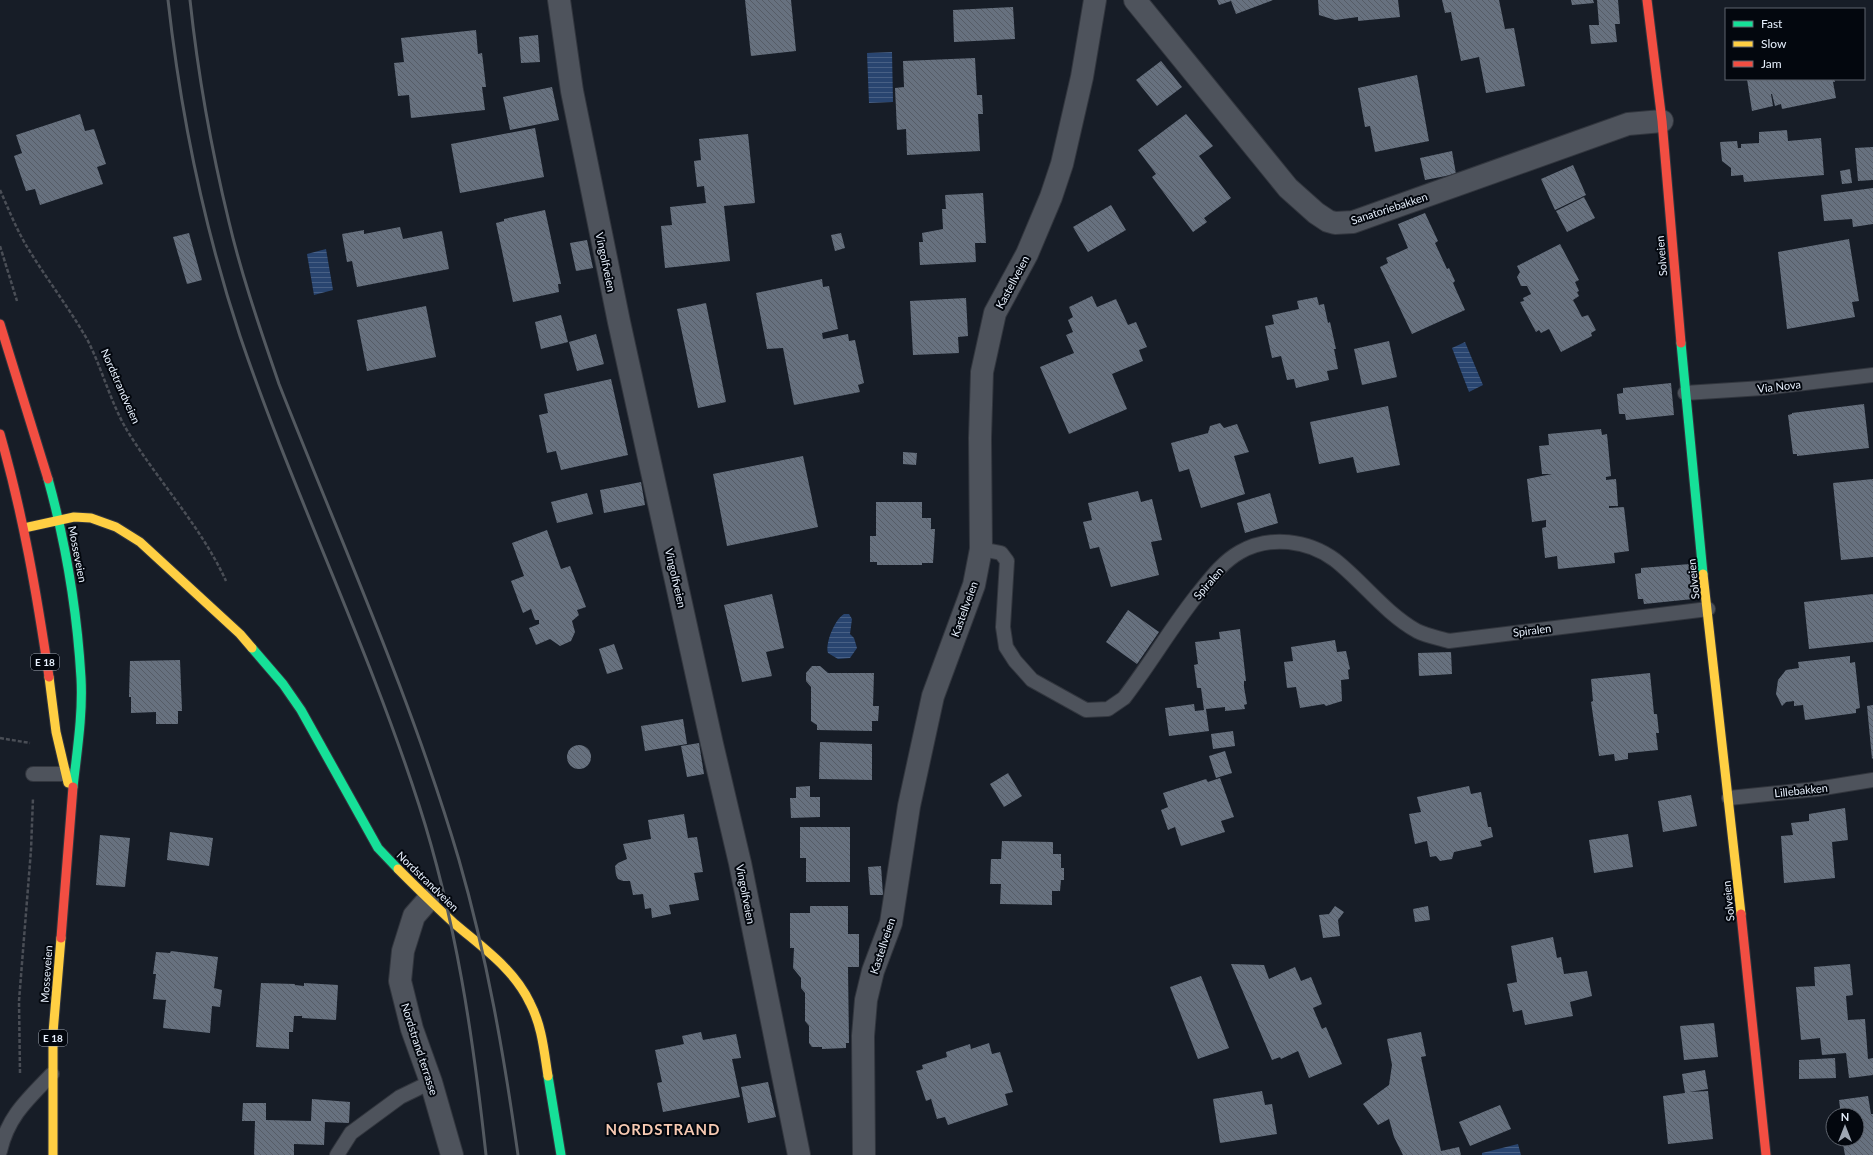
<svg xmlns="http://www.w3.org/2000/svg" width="1873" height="1155" font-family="Lato,sans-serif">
<defs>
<pattern id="water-rules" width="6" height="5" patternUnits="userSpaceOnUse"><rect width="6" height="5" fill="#294570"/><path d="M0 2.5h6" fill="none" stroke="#486085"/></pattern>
<pattern id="building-back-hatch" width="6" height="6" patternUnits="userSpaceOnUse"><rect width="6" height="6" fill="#67717f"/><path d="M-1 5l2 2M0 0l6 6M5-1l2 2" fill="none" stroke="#565c66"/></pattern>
</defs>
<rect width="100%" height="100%" fill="#171d27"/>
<!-- water -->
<g fill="url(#water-rules)">
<path d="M892,52L893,102L869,103L867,53Z"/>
<path d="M326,249L333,290L314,295L307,254Z"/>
<path d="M1465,342L1483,385L1469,392L1452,348Z"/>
<path d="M844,614H849L852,619L850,634L854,638L857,648L850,658L838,659L828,653C825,643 835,619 844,614Z"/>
<path d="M1518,1144L1521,1155H1482V1153Z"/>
</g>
<!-- building -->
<g fill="url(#building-back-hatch)">
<path d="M745,0H791L796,51L751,56Z"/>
<path d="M1217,0H1273L1236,14L1231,1L1219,5Z"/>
<path d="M1318,0H1398L1400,17L1358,21V17L1335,20L1319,15Z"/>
<path d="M1442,0H1499L1505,29L1514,28L1525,86L1486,93L1479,57L1461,61L1451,12L1445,13Z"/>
<path d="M1571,0H1593L1594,3L1572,5Z"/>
<path d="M1597,0H1618L1620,24H1615L1617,42L1591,44L1589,25H1599Z"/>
<path d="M1013,7L1015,39L954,42L953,10Z"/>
<path d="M476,30L478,54L482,53L486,87H482L485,110L411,118L409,95L398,96L394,63L404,62L401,38Z"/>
<path d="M538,35L540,62L521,63L519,37Z"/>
<path d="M975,58L977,95H982L983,114H978L980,151L907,155L906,129L897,130L895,88L904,87L903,61Z"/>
<path d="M1161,61L1182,87L1157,106L1136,80Z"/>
<path d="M1417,75L1429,141L1375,152L1370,126L1365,127L1358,88Z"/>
<path d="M1747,79H1834L1835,82H1833L1836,98L1782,109L1781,104L1775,106L1772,94H1771L1773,106L1752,111Z"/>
<path d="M552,87L559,120L510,130L503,97Z"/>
<path d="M80,114L85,131L94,129L106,164L97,167L103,184L40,205L35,189L26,191L14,156L22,153L16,135Z"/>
<path d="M1186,114L1213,146L1199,156L1231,198L1204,218L1207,222L1193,232L1152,177L1156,174L1138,150Z"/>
<path d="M535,128L544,177L460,193L451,144Z"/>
<path d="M1787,130L1788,141L1821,138L1824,175L1744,182L1743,175L1731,176V168L1722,161L1720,142L1737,141L1738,148H1741V144L1759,143V132Z"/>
<path d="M748,134L755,203L724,206L730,261L665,268L661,226L672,225L670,207L706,203L704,186L697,187L694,161L701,160L699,139Z"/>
<path d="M1873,147V180L1858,181L1855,148Z"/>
<path d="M1452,151L1456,174L1425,180L1420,158Z"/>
<path d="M1573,165L1586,195L1555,210L1541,179Z"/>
<path d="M1850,169L1852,183L1842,184L1840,171Z"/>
<path d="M1873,188V224L1853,227L1852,219L1824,221L1821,195Z"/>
<path d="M983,193L986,243H975L976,262L920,265L919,242H923L922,233L943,229L942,209H946L945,195Z"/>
<path d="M1584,197L1595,218L1567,232L1556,211Z"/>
<path d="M1111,205L1126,230L1088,252L1073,227Z"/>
<path d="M545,210L561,284H558L559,292L513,302L496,223L504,221V219Z"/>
<path d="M1425,213L1438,241L1435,243L1447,269L1449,268L1455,281L1453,283L1465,310L1412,334L1380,267L1388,263L1386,258L1408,248L1398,224Z"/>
<path d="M400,227L403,239L442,231L449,269L357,287L352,261L347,262L342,234L364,230V234Z"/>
<path d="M189,233L202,280L187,284L173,237Z"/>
<path d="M841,233L845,248L835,251L831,235Z"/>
<path d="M1849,239L1859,301L1852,302L1855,317L1787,329L1778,252Z"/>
<path d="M587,240L593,268L576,271L570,243Z"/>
<path d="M1560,244L1579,280L1575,282L1579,291L1577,292L1579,296L1573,300L1582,317L1588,315L1596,330L1591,333L1592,336L1561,352L1549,329L1541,333L1539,330L1536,332L1520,302L1524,301L1523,298L1531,294L1527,286H1521L1517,277L1520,272L1517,266Z"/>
<path d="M822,279L823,287L829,286L838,329L822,333L823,339L848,334L849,341L855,340L864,383L858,385L860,392L794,405L783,348L767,349L756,293Z"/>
<path d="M1092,296L1097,307L1116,299L1128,325L1136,322L1147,347L1139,350L1143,361L1112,374L1127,409L1069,434L1040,367L1074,353L1066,335L1073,332L1068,320L1073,317L1069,307Z"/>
<path d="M1317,297L1319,305L1324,304L1328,323L1330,322L1336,349H1334L1338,369L1327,371L1329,380L1296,388L1294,379L1287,380L1281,356L1272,358L1265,326L1274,324L1272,315L1299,309L1297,301Z"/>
<path d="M966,298L968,336L958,337L959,353L913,355L910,301Z"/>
<path d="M706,303L726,402L698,408L677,309Z"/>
<path d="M426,306L436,357L367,371L357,320Z"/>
<path d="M561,315L568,342L541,349L535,322Z"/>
<path d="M596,334L604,364L577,371L569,342Z"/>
<path d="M1389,341L1397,377L1362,385L1354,349Z"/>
<path d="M611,379L628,455L561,470L556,451L547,453L539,415L548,413L544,394Z"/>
<path d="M1671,383L1674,415L1626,420L1625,414H1619L1617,394L1623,393V388Z"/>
<path d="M1864,404L1869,448L1797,456V454H1793L1788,415L1792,414V413Z"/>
<path d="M1388,406L1400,465L1357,473L1353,457L1319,464L1310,422Z"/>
<path d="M1220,423L1224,428L1237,424L1249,452L1234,456L1245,494L1201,508L1189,469L1179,472L1171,443L1208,433L1210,426Z"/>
<path d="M1601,429L1602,435L1607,434L1611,476L1606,477V480L1616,479L1618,506H1609V508L1624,507L1629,551L1614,553L1615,563L1558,569L1557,556L1545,558L1542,528L1546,527V520L1532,522L1527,479L1552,474H1542L1539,446L1549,445L1548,434Z"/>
<path d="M903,452L917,453L916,465L903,464Z"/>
<path d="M803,456L818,527L727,546L713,474Z"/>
<path d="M1873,479V557L1841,560L1833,483Z"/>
<path d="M641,482L645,505L604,513L600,490Z"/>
<path d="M1138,491L1141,502L1152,499L1162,540L1151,542L1159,575L1111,587L1099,547L1090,549L1083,522L1092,520L1088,503Z"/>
<path d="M587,493L593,514L557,523L551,502Z"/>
<path d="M1270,493L1278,523L1245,533L1237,503Z"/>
<path d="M876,502H922V518H931V529H935L933,563H922V565H877V562H870V536H876Z"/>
<path d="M547,530L561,569L570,566L586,607L577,610L579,615L572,621L575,632L571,641L560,646L550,639L536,645L529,628L539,624V620H535L531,609L523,613L511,581L524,576L512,543Z"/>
<path d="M1690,564L1693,599L1644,604L1643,599H1638L1635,574L1641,573V568Z"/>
<path d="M772,594L784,648L766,652L772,676L742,682L724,605Z"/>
<path d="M1873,594V642L1809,649L1804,602Z"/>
<path d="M1128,610L1159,632L1137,664L1106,642Z"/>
<path d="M1240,629L1246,681H1244V687L1247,704L1244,705L1245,709L1225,711V707L1206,709L1209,731L1169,736L1165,708L1194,704L1195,711L1204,710L1201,688H1197L1194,665L1198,664L1195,642L1220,639L1219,632Z"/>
<path d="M1335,640L1337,652L1346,651L1350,669L1348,670L1349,679L1341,680L1342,701L1326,706L1324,704L1300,708L1296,687L1287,688L1284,662L1293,661L1291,647Z"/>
<path d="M614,644L623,669L607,674L599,649Z"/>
<path d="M1451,652L1452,674L1419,676L1418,653Z"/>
<path d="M1850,656V663L1855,662L1860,708L1856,709V713L1805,720L1803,705L1794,706V701L1786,702L1782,706L1776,694L1778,680L1786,670L1799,668L1798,662Z"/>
<path d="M180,660L182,711H178V724H156V712L131,713V697H129L130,661Z"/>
<path d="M812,666H820L828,673H874L873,706H879L878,721H872V731L817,730V725L811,721V687L806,681V673Z"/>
<path d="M1650,673L1654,714H1657L1659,733H1656L1658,750L1628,753V759L1615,761L1614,754L1599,756L1591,702L1593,701L1591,679Z"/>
<path d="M1873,705V758L1872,759L1867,706Z"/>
<path d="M683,719L687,744L645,751L641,726Z"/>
<path d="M1233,731L1235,746L1213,749L1211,734Z"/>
<path d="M820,742L872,744V780L819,779Z"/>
<path d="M699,743L704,774L687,777L681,746Z"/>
<circle cx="579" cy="757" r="12"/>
<path d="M1225,751L1232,773L1216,778L1209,756Z"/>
<path d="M1008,773L1022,796L1004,807L990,784Z"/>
<path d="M1220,778L1234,817L1221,821L1225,832L1181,846L1175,827L1168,830L1161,810L1168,807L1163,793L1206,779L1208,782Z"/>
<path d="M810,786V797H820V817L791,818L790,798H796V787Z"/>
<path d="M1469,786L1471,794L1481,792L1488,827H1491L1493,837L1480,841L1482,846L1454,852L1452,859L1440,861L1436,856L1430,857L1427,841L1415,844L1409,814L1421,812L1417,797Z"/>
<path d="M1691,795L1697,826L1663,832L1658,801Z"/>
<path d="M1845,808L1848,840L1832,842L1835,878L1784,883L1781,836L1793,835L1791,823L1809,821V814Z"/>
<path d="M684,814L688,838L697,837L703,872L694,873L699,900L669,905L671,914L652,918L651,908L645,909L643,894L633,895L630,881H623L618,879L616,875L615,866L618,863L627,859L623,844L651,839L648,820Z"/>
<path d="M800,827H850V882H806V858H800Z"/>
<path d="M170,832L213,838L209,866L167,860Z"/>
<path d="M1628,834L1633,867L1594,873L1589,840Z"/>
<path d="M100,835L130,838L125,887L96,885Z"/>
<path d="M1002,841L1053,842V854H1061V868H1064V880H1061L1060,891H1052V905L1000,904L1001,884H990L991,859H1001Z"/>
<path d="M881,866L883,895H870L868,867Z"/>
<path d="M810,906H848V934H859V967H848L849,1043H846V1048L822,1049V1047H812L809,1043V1026L805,1021V993L801,988V978L793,968L794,948H790V913H810Z"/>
<path d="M1335,906L1344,912L1338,920L1340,936L1323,938L1319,915L1329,914Z"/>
<path d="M1428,906L1430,920L1415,922L1413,909Z"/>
<path d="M1553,937L1557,958L1561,957L1564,974L1587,971L1592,996L1570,1002L1573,1016L1525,1025L1522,1010L1513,1012L1507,984L1517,982L1511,946Z"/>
<path d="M171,951L218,957L214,988L222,990L220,1007L212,1006L210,1033L163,1028L166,1000L153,999L156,974H153L156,952L170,953Z"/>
<path d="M1231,964L1264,965L1269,979L1295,967L1301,981L1311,977L1322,1004L1313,1008L1322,1029L1326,1027L1342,1064L1309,1078L1298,1051L1281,1059L1280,1057L1272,1060Z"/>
<path d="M1850,964L1853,995L1846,996L1848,1020L1865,1019L1868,1059L1873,1058V1075L1849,1078L1846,1053L1822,1055L1820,1038L1801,1040L1796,987L1815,986L1814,967Z"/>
<path d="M1201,976L1229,1048L1198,1059L1170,987Z"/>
<path d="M261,983L295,984V985L304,986V983L338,985L336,1020L302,1018V1016H294L293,1032H289V1049L256,1047Z"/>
<path d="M1714,1023L1718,1057L1684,1060L1680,1026Z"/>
<path d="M701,1032L703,1040L736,1034L741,1058L732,1059L740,1097L663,1112L657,1083L662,1082L655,1050L684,1044L682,1036Z"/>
<path d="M1421,1032L1426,1056L1421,1057L1441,1151L1459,1147L1461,1155H1403L1394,1137L1389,1119L1378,1125L1363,1104L1389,1085L1392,1065L1387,1039Z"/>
<path d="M989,1043L992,1054L1000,1052L1013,1092L1005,1094L1008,1105L948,1125L945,1117L937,1119L931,1099L926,1101L916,1071L923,1069L922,1065L947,1057L946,1052L970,1044L971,1049Z"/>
<path d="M1835,1058L1836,1078L1799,1079V1060Z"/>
<path d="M1705,1070L1708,1089L1689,1092L1708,1091L1713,1139L1668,1144L1663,1096L1685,1093L1682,1074Z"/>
<path d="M768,1082L776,1117L748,1123L741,1087Z"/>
<path d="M1262,1091L1265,1105L1272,1104L1277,1134L1220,1143L1213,1099Z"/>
<path d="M1868,1096L1871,1114H1873V1155H1845L1842,1139H1857V1115H1841L1839,1100Z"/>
<path d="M312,1099L350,1102L349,1123L325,1122L324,1145L294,1144V1155H254L255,1121H242L243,1103H266V1120L311,1121Z"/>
<path d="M1500,1105L1511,1129L1470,1146L1459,1122Z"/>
</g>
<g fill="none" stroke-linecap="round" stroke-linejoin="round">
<!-- lane casing -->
<g stroke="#32363e" stroke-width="16">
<g id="lane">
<path d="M1685,393L1763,388L1873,375"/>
<path d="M981,549L1001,553L1007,561L1003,627L1006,647L1015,661L1032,680L1086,710L1108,709L1124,698C1151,663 1173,624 1201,590C1213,575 1224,561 1240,552C1270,535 1308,540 1335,560C1363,582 1385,613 1417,631C1427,636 1439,638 1449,641L1708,609"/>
<path d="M33,774H66"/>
<path d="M1729,798L1817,789L1873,780"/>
<path d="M0,1151C8,1116 28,1099 52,1074"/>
<path d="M337,1155L351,1133L400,1097L431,1082"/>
</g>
</g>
<!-- street casing -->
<g stroke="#32363e" stroke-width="24">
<g id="street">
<path d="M559,0L572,91L619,322L712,744L740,863L799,1155"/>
<path d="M1135,0L1288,188L1316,213L1328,221L1335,223L1353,222L1628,124L1662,121"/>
<path d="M428,900L414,916L403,951L400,981L412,1029L431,1082L452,1155"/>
<path d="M864,1155L863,1036L866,1000L873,971L891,923L909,806L933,696L974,585L981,549L980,438L982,372L995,313L1027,254L1051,197L1062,164L1082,77L1095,0"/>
</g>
</g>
<!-- fast casing -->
<g stroke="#32363e" stroke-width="11">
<g id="fast">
<path d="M1681,343L1703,574"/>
<path d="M48,479C66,544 77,610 81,678C83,714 77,751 73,787"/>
<path d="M252,648L283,684L301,710L378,848L398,869"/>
<path d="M548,1076L561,1155"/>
</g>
</g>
<!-- slow casing -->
<g stroke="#32363e" stroke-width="11">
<g id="slow">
<path d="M24,528L74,517L91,518L116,527L140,542L240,634L252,648"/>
<path d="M1703,574C1715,687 1729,800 1741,914"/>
<path d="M49,677L56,732L68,783"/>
<path d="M398,869C417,888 435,906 455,924C483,948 514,969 530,1003C542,1026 544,1051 548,1076"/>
<path d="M53,1155V1033L61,938"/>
</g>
</g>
<!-- jam casing -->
<g stroke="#32363e" stroke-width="11">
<g id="jam">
<path d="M1647,0L1662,121L1681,343"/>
<path d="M0,324L48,479"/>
<path d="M0,434C23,514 37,595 49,677"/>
<path d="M1741,914L1766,1155"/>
<path d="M61,938L73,787"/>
</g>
</g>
<!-- path -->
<g stroke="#4a4e56" stroke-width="2.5" stroke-dasharray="4 2" stroke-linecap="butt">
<path d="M0,190C9,210 17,231 29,250C48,281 70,309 88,341C103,371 111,404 128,432C159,482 202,528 226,581"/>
<path d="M0,246L17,301"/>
<path d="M0,738L30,743"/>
<path d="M20,1073L19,1001L31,850L33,798"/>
</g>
<!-- lane -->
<use href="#lane" stroke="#4e535c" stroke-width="14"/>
<!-- street -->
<use href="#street" stroke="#4e535c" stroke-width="22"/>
<!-- fast -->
<use href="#fast" stroke="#16e098" stroke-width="9"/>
<!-- slow -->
<use href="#slow" stroke="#ffcf43" stroke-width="9"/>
<!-- jam -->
<use href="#jam" stroke="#f24e42" stroke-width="9"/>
<!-- rail -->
<g stroke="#535960" stroke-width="3">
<path d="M168,0C181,117 203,224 240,336C294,495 368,646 419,805C456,920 473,1036 486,1155"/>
<path d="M190,0C198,75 211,148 229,222C242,277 261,331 279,384C341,542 411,697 459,860C487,957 504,1055 518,1155"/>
</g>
</g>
<g text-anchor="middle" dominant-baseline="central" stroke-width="4" stroke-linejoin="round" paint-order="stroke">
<!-- shield labels -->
<g fill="#03070e" stroke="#a3aab5" stroke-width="1">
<rect x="31" y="654" width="28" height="16" rx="3"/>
<rect x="39" y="1030" width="28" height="16" rx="3"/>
</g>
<g font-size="10" font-weight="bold" fill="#e7f0fd">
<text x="45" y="662">E 18</text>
<text x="53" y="1038">E 18</text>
</g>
<!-- street labels -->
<g font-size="11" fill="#e7f0fd" stroke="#03070e">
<text transform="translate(1389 208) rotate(-18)">Sanatoriebakken</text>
<text transform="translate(1661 256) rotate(-95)">Solveien</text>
<text transform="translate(606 262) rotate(78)">Vingolfveien</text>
<text transform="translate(1012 282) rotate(-62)">Kastellveien</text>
<text transform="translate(121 386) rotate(66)">Nordstrandveien</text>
<text transform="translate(1779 386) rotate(-6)">Via Nova</text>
<text transform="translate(78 554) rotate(79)">Mosseveien</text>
<text transform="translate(676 578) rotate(77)">Vingolfveien</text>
<text transform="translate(1693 579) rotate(-96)">Solveien</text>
<text transform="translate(1208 583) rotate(-49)">Spiralen</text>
<text transform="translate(964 609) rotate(-70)">Kastellveien</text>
<text transform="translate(1532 630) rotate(-7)">Spiralen</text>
<text transform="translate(1801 790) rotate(-6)">Lillebakken</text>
<text transform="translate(428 881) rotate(44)">Nordstrandveien</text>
<text transform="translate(746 894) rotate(79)">Vingolfveien</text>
<text transform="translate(1728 901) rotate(-96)">Solveien</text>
<text transform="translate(882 946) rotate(-72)">Kastellveien</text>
<text transform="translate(46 974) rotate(-86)">Mosseveien</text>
<text transform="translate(420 1049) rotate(72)">Nordstrand terrasse</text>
</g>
<!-- district labels -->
<g font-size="15" font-weight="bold" letter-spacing="1" fill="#f6c9b2" stroke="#03070e">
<text x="663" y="1129">NORDSTRAND</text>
</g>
</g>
<!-- legend -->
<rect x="1725" y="8" width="140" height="72" fill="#03070e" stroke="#5e646e"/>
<rect x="1733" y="21" width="20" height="6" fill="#16e098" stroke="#5e646e"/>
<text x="1761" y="28" font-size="12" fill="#e7f0fd">Fast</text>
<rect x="1733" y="41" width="20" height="6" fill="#ffcf43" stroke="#5e646e"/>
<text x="1761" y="48" font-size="12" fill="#e7f0fd">Slow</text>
<rect x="1733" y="61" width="20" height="6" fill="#f24e42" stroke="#5e646e"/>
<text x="1761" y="68" font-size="12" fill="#e7f0fd">Jam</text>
<!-- north arrow -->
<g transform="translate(1845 1127)"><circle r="19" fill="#03070e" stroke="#5e646e"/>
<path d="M0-3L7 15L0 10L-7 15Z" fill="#9ea6b2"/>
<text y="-6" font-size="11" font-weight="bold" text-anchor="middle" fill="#e7f0fd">N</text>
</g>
</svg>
